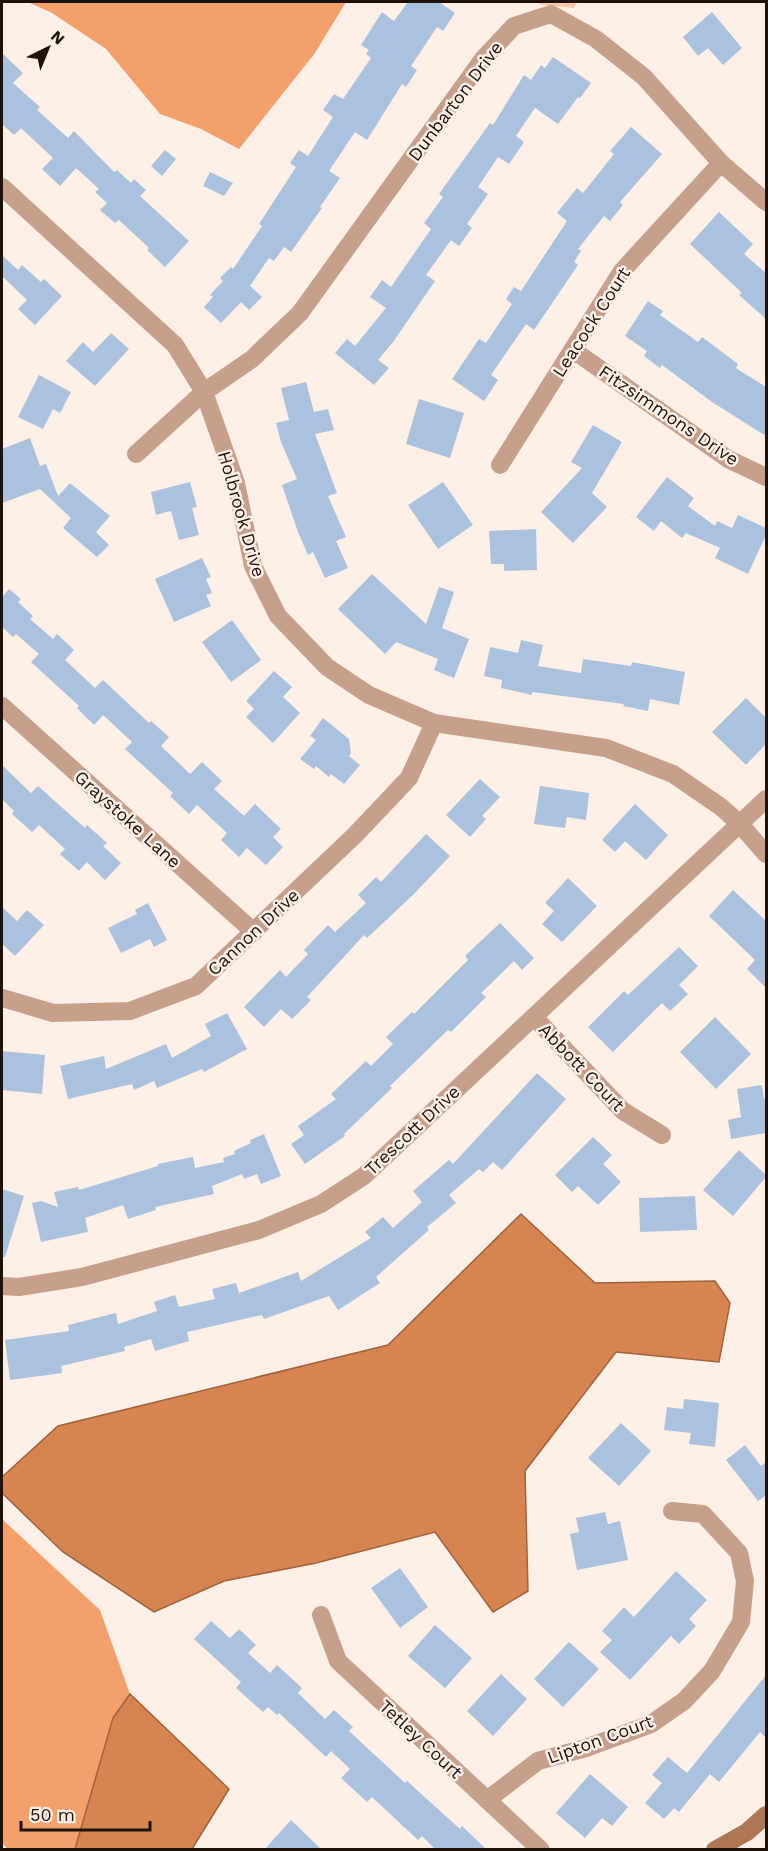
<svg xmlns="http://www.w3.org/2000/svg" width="768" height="1851" font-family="'Work Sans',sans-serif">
<rect width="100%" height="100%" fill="#feefe7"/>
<!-- green -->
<path fill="#fcc5a5" d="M538,2H577L574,8L538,4Z"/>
<!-- forest -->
<g fill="#f4a06b">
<path d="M28,2H346L315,53L239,149L201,129L160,114L106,49L52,13Z"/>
<path d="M2,1519L100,1610L130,1694L113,1718L75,1849H8L2,1843Z"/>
</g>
<!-- water -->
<g fill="#d78550" stroke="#a0623b" stroke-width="1.5">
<path d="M521,1214L595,1283L715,1281L730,1303L719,1362L616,1352L525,1471L528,1591L493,1612L435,1532L316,1563L224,1581L154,1612L63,1552L2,1493V1477L58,1426L388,1345Z"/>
<path d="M130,1694L229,1789L192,1849H75L113,1718Z"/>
</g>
<!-- building -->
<g fill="#abc2de">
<path d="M408,2H439L455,13L443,31L437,27L411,66L417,70L406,87L402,84L367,140L355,132L329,171L340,178L320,207L322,208L291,252L284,247L274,261L269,258L250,286L262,297L249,310L241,302L221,323L204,307L213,297L210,295L223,281L220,278L231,267L233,269L262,226L259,224L296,167L290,163L299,150L308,156L333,117L323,110L334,94L343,99L371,58L366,54L369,50L361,45L382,12L394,21Z"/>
<path d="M712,12L742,48L723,65L708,48L698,56L683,37Z"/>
<path d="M2,53L23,73L13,83L40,107L37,110L68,138L74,131L114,172L117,170L131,183L134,179L146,190L140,196L189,241L165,267L147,250L149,248L119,220L115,223L100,210L107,203L95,192L99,189L76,168L60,186L42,169L53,158L21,128L14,135L2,124Z"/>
<path d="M553,57L591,83L580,98L578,97L558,124L535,108L516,136L524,142L509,164L498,157L478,187L488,194L467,224L472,228L459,246L451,240L426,275L435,281L393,342L378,360L389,368L374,385L335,353L347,339L355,346L386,308L370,297L382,280L391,287L431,229L424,223L443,197L439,194L490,123L493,125L524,75L531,80L541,65L545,68Z"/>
<path d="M631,127L662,154L620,202L623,205L610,221L604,216L578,249L581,251L574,262L578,265L534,330L526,324L491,375L498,380L484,401L452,379L479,339L486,343L512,304L506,299L514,287L521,291L567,221L557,213L577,188L583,193L614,154L610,151Z"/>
<path d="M165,150L176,159L162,176L151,166Z"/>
<path d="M210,172L233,183L224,196L203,186Z"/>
<path d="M719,212L753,244L744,254L766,273V319L739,295L742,293L690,244Z"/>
<path d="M2,255L18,270L22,265L41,282L44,279L62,296L35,325L18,309L27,300L2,276Z"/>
<path d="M648,301L663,311L660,315L698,342L702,337L738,364L736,368L766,387V436L712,402L662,365L660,368L644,356L647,351L625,336Z"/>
<path d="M111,333L129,349L95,386L66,361L83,342L93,352Z"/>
<path d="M39,375L71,392L60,413L53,409L43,429L18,417Z"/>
<path d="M306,382L314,412L328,409L334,430L315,434L337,493L328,496L346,537L336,541L348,568L325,578L313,552L308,555L298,532L282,485L297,479L281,442L276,423L289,420L281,388Z"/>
<path d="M419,399L464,413L450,458L406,444Z"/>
<path d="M593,425L622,442L592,493L607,507L573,543L541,512L582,468L571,462Z"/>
<path d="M30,438L40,466L46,464L58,496L70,483L110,516L96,532L109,545L97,557L63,528L71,518L40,489L2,503V449Z"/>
<path d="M667,477L694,498L688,506L715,526L717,521L732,528L738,515L766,528V535L748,574L715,558L720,548L686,533L682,538L661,521L654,531L636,517Z"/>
<path d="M190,482L197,507L192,508L199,535L179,540L171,511L156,515L151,492Z"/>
<path d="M443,482L473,525L438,549L408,505Z"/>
<path d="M536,529L537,570L504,571V564H491L489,531Z"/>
<path d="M202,558L211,577L206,579L212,593L206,595L211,606L174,622L155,579Z"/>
<path d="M372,574L426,624L439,587L454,592L442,628L469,639L454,678L434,670L438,659L396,642L385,654L338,609Z"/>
<path d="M9,589L21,599L18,602L33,616L30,619L53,639L57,634L74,650L65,660L95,688L103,680L149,723L151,721L169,737L161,746L190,774L202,762L222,781L214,789L244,816L255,804L281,829L273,837L283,847L266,865L247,848L239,857L221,840L227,833L197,805L189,814L170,796L173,793L125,749L132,742L103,715L94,725L77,708L79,706L31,662L39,654L16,634L13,637L2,627V597Z"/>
<path d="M232,620L261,660L231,682L202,642Z"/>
<path d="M521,640L543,645L538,666L581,673L583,659L631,666L632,662L685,672L679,705L650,699L648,711L623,706L624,704L532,692V695L501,688L502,680L484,676L490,647L518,653Z"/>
<path d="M274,671L292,687L283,697L300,713L273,743L246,717L254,709L246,701Z"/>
<path d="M746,698L766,718V744L746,765L712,732Z"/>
<path d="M323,718L349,739L351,753L349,756L360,765L344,784L331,774L329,777L316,766L314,769L300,759L316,740L310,736Z"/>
<path d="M2,765L31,793L38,786L85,828L87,825L107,843L103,846L121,863L105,880L87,862L79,871L60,854L65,849L39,825L32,832L12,814L14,811L2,799Z"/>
<path d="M480,779L500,797L482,816L486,819L470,837L446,815Z"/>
<path d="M540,786L589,793L586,820L567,817L565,828L534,824Z"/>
<path d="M635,804L668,835L646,860L625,841L615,852L602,840Z"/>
<path d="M426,834L450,856L414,894L367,938L364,935L307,997L311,1000L292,1019L281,1009L264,1027L244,1007L280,970L286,977L308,954L304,950L328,925L335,932L366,903L358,895L376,877L381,882Z"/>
<path d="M568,878L597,906L562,942L542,924L554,911L545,903Z"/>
<path d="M733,890L766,921V988L747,969L755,960L709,916Z"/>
<path d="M148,903L167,940L154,947L150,939L121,953L108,928L137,914L135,910Z"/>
<path d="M2,907L17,921L27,910L44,925L15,956L2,944Z"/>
<path d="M500,923L534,958L522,970L514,961L481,993L486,997L451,1032L448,1030L390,1086L392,1088L344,1134L345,1136L305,1164L291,1144L304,1135L298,1126L336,1099L331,1094L366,1061L371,1066L393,1044L386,1037L412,1012L414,1014L468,960L465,956Z"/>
<path d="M679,947L698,966L679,985L688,994L670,1011L662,1003L613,1052L588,1027L624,991L628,995Z"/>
<path d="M227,1013L247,1049L204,1072L202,1069L157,1088L154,1081L134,1090L132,1084L68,1099L60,1066L104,1056L106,1069L166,1044L172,1058L211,1036L205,1024Z"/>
<path d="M715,1017L751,1054L716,1089L680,1052Z"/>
<path d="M2,1051L45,1055L42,1094L2,1090Z"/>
<path d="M537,1073L566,1099L502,1170L493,1162L483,1172L479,1169L449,1195L456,1203L427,1227L429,1230L376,1277L380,1283L338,1310L329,1296L264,1319L262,1315L187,1332L189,1341L155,1351L151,1339L124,1347L125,1351L61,1366L62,1373L10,1380L5,1340L69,1331L68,1325L116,1313L118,1324L157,1311L154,1302L175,1295L179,1307L215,1299L212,1289L236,1283L239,1293L298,1272L301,1281L371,1238L365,1232L383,1217L393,1228L422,1202L413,1191L449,1160L453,1164Z"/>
<path d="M762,1085L764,1099H766V1133L731,1139L728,1120L741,1117L737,1089Z"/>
<path d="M264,1134L281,1176L261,1184L257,1174L244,1179L242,1174L212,1186L214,1194L155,1207L156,1210L128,1219L123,1205L85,1218L88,1232L41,1242L32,1203L41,1201L58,1207L54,1192L78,1187L79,1190L158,1166V1164L193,1157L195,1168L224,1162L223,1158L235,1154L234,1151L251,1143L250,1140Z"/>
<path d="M593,1137L612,1155L603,1164L621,1182L598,1205L578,1186L572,1192L555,1175Z"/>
<path d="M739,1150L766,1175V1177L733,1216L703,1190Z"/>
<path d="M2,1189L24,1196L5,1257H2Z"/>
<path d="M695,1196L697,1230L640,1232L639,1198Z"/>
<path d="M684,1399L719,1403L715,1447L689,1444L691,1433L664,1430L667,1407L683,1409Z"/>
<path d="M621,1423L651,1451L619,1486L588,1458Z"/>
<path d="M745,1445L761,1466L766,1462V1495L758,1501L726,1460Z"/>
<path d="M605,1512L608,1524L620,1521L628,1560L577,1570L570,1534L579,1532L576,1518Z"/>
<path d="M400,1568L428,1607L400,1628L371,1588Z"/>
<path d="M676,1571L707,1600L689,1619L696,1626L679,1644L671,1636L630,1680L600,1652L612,1640L602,1631L624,1607L634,1617Z"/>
<path d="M211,1621L230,1638L239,1629L256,1645L248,1653L270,1673L277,1665L302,1688L298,1693L325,1719L334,1710L353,1727L349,1731L405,1783L407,1781L460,1829L462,1826L487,1850H436L422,1836L418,1840L372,1797L367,1802L341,1778L350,1769L331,1751L326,1757L279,1713L277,1715L268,1707L263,1712L236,1688L241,1682L194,1639Z"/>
<path d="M435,1625L472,1658L445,1688L408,1656Z"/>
<path d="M569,1642L599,1669L563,1707L534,1679Z"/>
<path d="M501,1674L527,1699L493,1736L467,1711Z"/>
<path d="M766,1675V1738L760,1732L719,1782L710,1774L679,1812L674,1808L664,1819L645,1803L662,1783L652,1775L668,1757L687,1773Z"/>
<path d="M590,1774L628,1807L612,1826L602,1818L585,1838L556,1813Z"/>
<path d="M291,1820L322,1850H264Z"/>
</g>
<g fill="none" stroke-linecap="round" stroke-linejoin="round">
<!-- street -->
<g stroke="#c6a08a" stroke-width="18">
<path d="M2,187L175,345L204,392L236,483L253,566L278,616L327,667L369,695L434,723L606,748L673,774L721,807L739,823L766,854"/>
<path d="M573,350L728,459L766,477"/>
<path d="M136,454L204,392L252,359L300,313L483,59L514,26L551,14L596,39L644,77L721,163L766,202"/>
<path d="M500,465L622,271L721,163"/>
<path d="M2,706L254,932"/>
<path d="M2,998L53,1013L130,1011L196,986L355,835L409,778L434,723"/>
<path d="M534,1017L623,1111L662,1135"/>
<path d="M2,1286L19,1287L82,1277L259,1230L321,1204L364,1176L766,799"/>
<path d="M321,1615L338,1661L541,1850"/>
<path d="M487,1800L538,1761L586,1748L651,1724L684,1701L712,1671L741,1622L745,1581L739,1553L703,1514L672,1511"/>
</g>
<!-- secondary -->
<path stroke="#ae7856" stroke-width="18" d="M715,1850L747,1832L766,1815"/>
</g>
<g text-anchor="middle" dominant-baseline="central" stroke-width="5" stroke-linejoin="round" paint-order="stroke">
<!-- street labels -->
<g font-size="18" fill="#1e120b" stroke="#feefe7">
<text transform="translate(455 101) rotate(-53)">Dunbarton Drive</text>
<text transform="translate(591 322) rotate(-57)">Leacock Court</text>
<text transform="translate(669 415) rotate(34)">Fitzsimmons Drive</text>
<text transform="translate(242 514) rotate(74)">Holbrook Drive</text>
<text transform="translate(128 819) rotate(42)">Graystoke Lane</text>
<text transform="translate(253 932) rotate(-43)">Cannon Drive</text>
<text transform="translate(582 1067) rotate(46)">Abbott Court</text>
<text transform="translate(412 1130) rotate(-43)">Trescott Drive</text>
<text transform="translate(421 1739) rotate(43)">Tetley Court</text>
<text transform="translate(600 1739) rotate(-20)">Lipton Court</text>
</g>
</g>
<!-- border -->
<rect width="768" height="1851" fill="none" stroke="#1e120b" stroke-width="6"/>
<!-- north arrow -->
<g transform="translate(48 48) rotate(43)" stroke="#feefe7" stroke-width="4.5" paint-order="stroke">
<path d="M0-4.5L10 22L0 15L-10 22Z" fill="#1e120b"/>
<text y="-9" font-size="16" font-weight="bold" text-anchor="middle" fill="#1e120b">N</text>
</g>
<!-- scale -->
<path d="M21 1821v9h129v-9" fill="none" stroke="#1e120b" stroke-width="3"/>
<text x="30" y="1821" font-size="18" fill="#1e120b" stroke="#feefe7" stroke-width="4.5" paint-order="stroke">50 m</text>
</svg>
